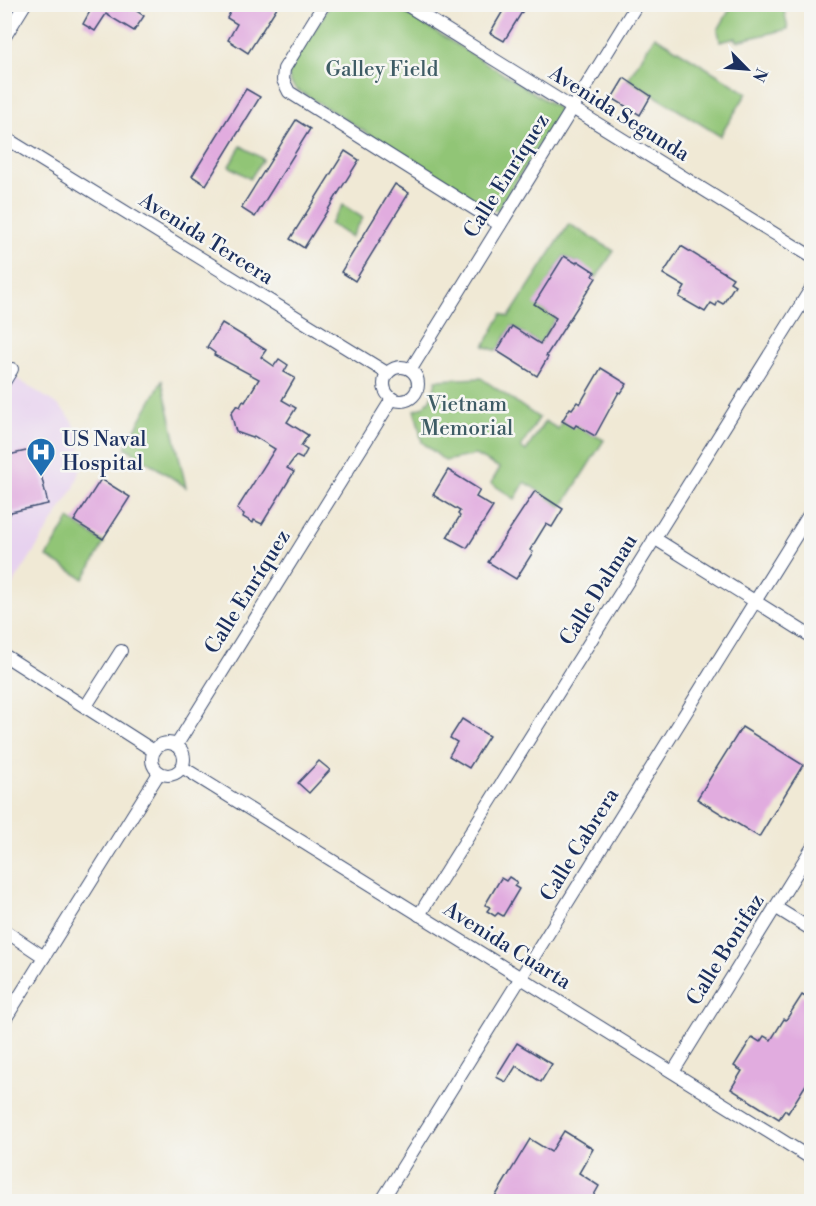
<svg xmlns="http://www.w3.org/2000/svg" width="816" height="1206" font-family="'Libre Bodoni',serif">
<rect width="100%" height="100%" fill="#f6f6f2"/>
<filter id="ink" filterUnits="userSpaceOnUse"><feTurbulence type="fractalNoise" baseFrequency=".0167" numOctaves="2"/><feDisplacementMap in="SourceGraphic" scale="12" xChannelSelector="R" yChannelSelector="G"/><feConvolveMatrix kernelMatrix="1 2 1 2 8 2 1 2 1" color-interpolation-filters="sRGB"/></filter>
<filter id="wash" filterUnits="userSpaceOnUse"><feTurbulence type="fractalNoise" baseFrequency=".008" numOctaves="4" result="noise"/><feDisplacementMap in="SourceGraphic" scale="24" xChannelSelector="R" yChannelSelector="G"/><feGaussianBlur stdDeviation="1.35" result="paint"/><feColorMatrix in="noise" values="0 0 0 0 0 0 0 0 0 0 0 0 0 0 0 0 0 1.4 0 .05"/><feComposite in="paint" operator="in"/></filter>
<g filter="url(#wash)">
<rect width="100%" height="100%" fill="#f0e9d5"/>
<!-- built -->
<path fill="#e7d2ef" d="M5,371L58,405L70,418L79,434L82,466L74,488L5,597Z"/>
<!-- green -->
<g fill="#91c576" stroke="#567a6a" stroke-width="1.5">
<path d="M729,4L783,5L788,29L737,41L736,38L720,42L718,30L730,9Z"/>
<path d="M330,5H393L558,108L559,113L498,210H491L296,89C290,83 288,79 289,70Z"/>
<path d="M655,36L747,93L720,136L628,79Z"/>
<path d="M241,146L263,159L250,179L229,166Z"/>
<path d="M343,205L363,218L351,237L330,224Z"/>
<path d="M569,224L614,251L596,278L578,261L576,263L564,256L535,304L556,318L540,344L512,326L497,351L484,346L502,314L509,317Z"/>
<path d="M481,378L539,418L521,447L526,451L545,421L558,429L562,421H578L584,430L604,440L562,507L525,482L515,499L491,483L500,468L475,455L445,461L422,442L415,410C429,407 434,395 436,380Z"/>
<path d="M162,381L186,487L125,447Z"/>
<path d="M69,519L104,543L84,579L47,557Z"/>
</g>
<g id="blocks">
<!-- building -->
<g fill="#e1acdf">
<path d="M94,4H126L144,16L134,31L106,14L95,31L83,24Z"/>
<path d="M235,4H279L248,53L228,40L237,24L227,18Z"/>
<path d="M507,4H527L504,41L490,33Z"/>
<path d="M624,78L651,96L640,115L612,98Z"/>
<path d="M246,89L260,97L206,185L192,176Z"/>
<path d="M296,120L310,129L255,217L241,208Z"/>
<path d="M345,151L359,160L304,248L290,239Z"/>
<path d="M395,184L409,193L355,281L341,272Z"/>
<path d="M681,246L733,278L730,282L735,285L723,304L718,301L716,306L711,303L705,312L679,297L685,287L663,274Z"/>
<path d="M564,256L576,263L578,261L595,272L593,276L596,278L546,356L548,357L537,376L497,351L512,326L540,344L556,318L534,304Z"/>
<path d="M222,323L266,350L261,357L274,366L279,359L288,365L284,372L295,378L282,400L296,408L287,422L308,435L301,446L307,450L302,459L296,456L287,468L294,472L262,524L254,520L253,523L243,517L244,514L237,509L275,449L254,436L253,438L236,432L231,413L237,405L240,407L243,401L245,402L259,379L214,355L215,353L207,347Z"/>
<path d="M601,368L627,384L621,393L619,392L595,436L576,425L574,428L562,421L570,408L572,409L577,402L580,404Z"/>
<path d="M35,449L48,504L11,512L4,526V456Z"/>
<path d="M448,470L480,490L476,497L493,507L467,548L447,537L460,516L458,514L460,511L433,495Z"/>
<path d="M101,479L130,497L103,539L74,521Z"/>
<path d="M535,491L563,509L552,527L546,524L530,550L533,552L516,579L488,562Z"/>
<path d="M462,719L489,736L469,768L449,756L457,742L450,738Z"/>
<path d="M742,727L803,765L759,837L697,799Z"/>
<path d="M319,761L330,770L309,793L298,783Z"/>
<path d="M509,877L517,882L514,886L519,889L503,916L498,913L495,916L487,911L490,907L485,905L501,878L506,881Z"/>
<path d="M802,995L812,1001V1075L788,1113L785,1110L779,1119L731,1089L742,1071L734,1066L752,1037L760,1042L764,1036L771,1040L784,1019L786,1020Z"/>
<path d="M517,1043L552,1064L541,1082L516,1066L506,1082L496,1077Z"/>
<path d="M564,1131L593,1149L579,1173L599,1186L590,1202H492L530,1139L551,1152Z"/>
</g>
</g>
</g>
<g filter="url(#ink)">
<use href="#blocks" fill-opacity="0" stroke="#3b4b70" stroke-width="1.5"/>
<g fill="none" stroke-linecap="round" stroke-linejoin="round">
<!-- minor casing -->
<g stroke="#3b4b70" stroke-width="14">
<g id="minor">
<path d="M324,4L284,69L283,80L289,92L500,225"/>
<path d="M405,4L812,257"/>
<path d="M4,38L25,4"/>
<path d="M4,137L387,373"/>
<circle cx="401" cy="384" r="17"/>
<path d="M411,369L637,4"/>
<path d="M4,382L12,369"/>
<path d="M654,538L812,637"/>
<path d="M4,655L154,751"/>
<path d="M86,706L121,651"/>
<circle cx="168" cy="759" r="16"/>
<path d="M176,746L392,399"/>
<path d="M182,767L812,1159"/>
<path d="M775,907L812,930"/>
<path d="M419,915L812,287"/>
<path d="M8,933L44,957"/>
<path d="M4,1021L159,773"/>
<path d="M673,1072L812,848"/>
<path d="M381,1202L812,510"/>
</g>
</g>
<!-- minor -->
<use href="#minor" stroke="#fff" stroke-width="12"/>
</g>
</g>
<!-- icons -->
<defs>
<g id="hospital-pin" transform="scale(1.5)"><path d="M0 17L-7.5 6A9.5 9.5 0 1 1 7.5 6Z" fill="#1f6fb2" stroke="#f6f6f2"/><path d="M-5-5h3v3.5h4V-5h3V5h-3V1.5h-4V5h-3Z" fill="#fff"/></g>
</defs>
<g fill-rule="evenodd">
<use href="#hospital-pin" x="41" y="452"/>
</g>
<g text-anchor="middle" dominant-baseline="central" stroke-width="5" stroke-linejoin="round" paint-order="stroke">
<!-- park labels -->
<g font-size="21" fill="#3e5c65" stroke="#f6f6f2">
<text x="382" y="70">Galley Field</text>
<text x="467" y="405">Vietnam<tspan x="467" dy="24">Memorial</tspan></text>
</g>
<!-- street labels -->
<g font-size="21" fill="#1b2f5e" stroke="#f6f6f2">
<text transform="translate(619 114) rotate(32)">Avenida Segunda</text>
<text transform="translate(507 176) rotate(-58)">Calle Enríquez</text>
<text transform="translate(206 239) rotate(32)">Avenida Tercera</text>
<text transform="translate(599 590) rotate(-58)">Calle Dalmau</text>
<text transform="translate(248 592) rotate(-58)">Calle Enríquez</text>
<text transform="translate(580 845) rotate(-58)">Calle Cabrera</text>
<text transform="translate(507 946) rotate(32)">Avenida Cuarta</text>
<text transform="translate(726 950) rotate(-58)">Calle Bonifaz</text>
</g>
<!-- poi labels -->
<g font-size="21" fill="#1b2f5e" stroke="#f6f6f2" text-anchor="start">
<text x="62" y="440">US Naval<tspan x="62" dy="24">Hospital</tspan></text>
</g>
</g>
<!-- margin -->
<rect width="816" height="1206" fill="none" stroke="#f6f6f2" stroke-width="24"/>
<!-- north arrow -->
<g transform="translate(747 69) rotate(115)" stroke="#f6f6f2" stroke-width="4.5" paint-order="stroke">
<path d="M0-4.5L10 22L0 15L-10 22Z" fill="#1b2f5e"/>
<text y="-9" font-size="16" font-weight="bold" text-anchor="middle" fill="#1b2f5e">N</text>
</g>
</svg>
